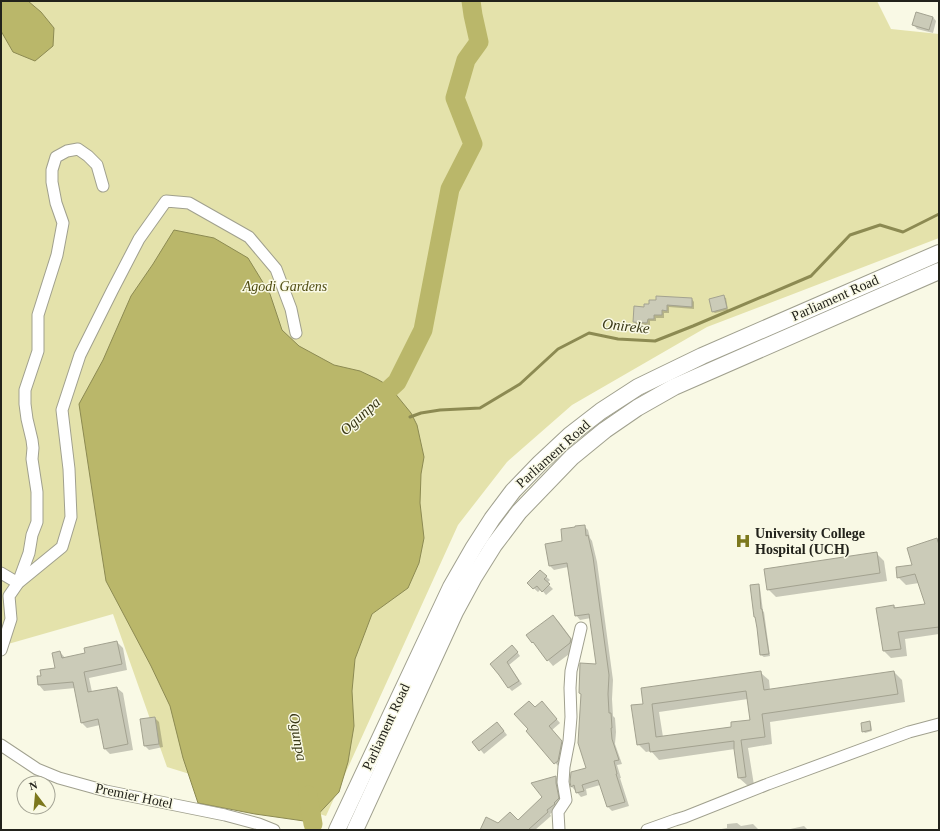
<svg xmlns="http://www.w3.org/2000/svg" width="940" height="831" font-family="'Times New Roman',serif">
<rect width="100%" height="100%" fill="#f9f9e5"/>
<!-- green -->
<path fill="#e4e2ab" d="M1,1H877L891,29L939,34V238L707,327L572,405L507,462L458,525L326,816L167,767L113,614L1,646Z"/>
<!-- water -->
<g fill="#bab76a" stroke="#8c8a52">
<path d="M1,1H28L41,12L54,28L53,46L35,61L13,52L1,31Z"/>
<path d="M174,230L214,238L248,258L270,294L282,330L299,346L334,365L360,371L377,379L389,386L411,413L417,425L424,457L421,474L420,503L424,538L419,563L408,588L372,614L355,659L352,691L354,726L348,762L339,792L311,822L255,814L198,803L183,758L170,706L151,666L106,581L98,530L79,404L103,360L131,296L153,264Z"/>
</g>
<!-- shadow -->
<g fill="#0003" fill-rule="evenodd">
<path d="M933,17L936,21L933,33L917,29L914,25Z"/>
<path d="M724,297L726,298L728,310L715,313L713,312L710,300Z"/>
<path d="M692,299L694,302V309L669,307V313H664V318H656V321H650V325H637L634,322L645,308Z"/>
<path d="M584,526L588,530L590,538L592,541L597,562L613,680L612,699L613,716L615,718L616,732L615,744L622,764L617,765L621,778H620L629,806L612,811L608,807L600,785L586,789L587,795L581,797L572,787L571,782L587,769L597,665L591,618L580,620L576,615L568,567L554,570L550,566L564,542Z"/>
<path d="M937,539L939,541V634L905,639L907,656L891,658L884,651L877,609L894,606L896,608L931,604L919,583L906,585L898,577L914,566Z"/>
<path d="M876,553L884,561L887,581L776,597L768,589Z"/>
<path d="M540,571L550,580L547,583L553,589L546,595L541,589L538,592L528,583Z"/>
<path d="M758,585L760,588L763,611L764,612L770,656L764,657L761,655Z"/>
<path d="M553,616L559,622L577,646L576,649L553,666L548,660L539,648L533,642Z"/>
<path d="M117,642L123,648L127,670L89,678L92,692L117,688L123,693L133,750L110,754L105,749L100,725L87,728L82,723L75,688L44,691L39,685L38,677H42L57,669L60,652L66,659L86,654Z"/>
<path d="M515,649L520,656L509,665L522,684L512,691L509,688L500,674L491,664Z"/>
<path d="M894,672L902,680L905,702L770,722L772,744L748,748L754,785H747L739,778L735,749L659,760L651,751L646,752L638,744L644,705L761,673L769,680L770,690ZM748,699L752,720L732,727L663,737L659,712Z"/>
<path d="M545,706L560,723L552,730L565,746L559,767L527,731L529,729L535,708Z"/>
<path d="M155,718L159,722L163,747L149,750L145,746L141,720Z"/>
<path d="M869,722L871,724L872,731L865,733L863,731Z"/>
<path d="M501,727L507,735L484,754L474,742Z"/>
<path d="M556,777L559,781L562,802L558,808L550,814L551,816L535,830H481L499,824L518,822L544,797L532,783Z"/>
<path d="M737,823L741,826L753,824L759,830H716L727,828V824Z"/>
<path d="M804,826L808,830H786Z"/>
</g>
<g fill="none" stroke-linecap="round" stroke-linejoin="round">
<!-- stream -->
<path stroke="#8c8a52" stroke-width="3" d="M410,417L421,413L440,410L480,408L520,384L558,349L589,333L618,339L655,341L693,326L811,276L850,235L880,225L903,232L939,214"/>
<!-- canal -->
<path stroke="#bab76a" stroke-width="11" d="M310,830L313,824"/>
<!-- river -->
<g stroke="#bab76a" stroke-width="19">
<path d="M372,405L397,382L423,330L450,189L473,144L455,98L466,60L479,42L473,15L471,1"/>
<path d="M308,795L313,824"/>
</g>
</g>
<!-- building -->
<g fill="#cbcbb8" stroke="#a3a290" fill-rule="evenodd">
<path d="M916,12L933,17L929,30L912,25Z"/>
<path d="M724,295L727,308L712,312L709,299Z"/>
<path d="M656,296L692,298V307L667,305V311L662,310V315H654V319H648L647,323L633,322L634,306L644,307V304H649V300H656Z"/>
<path d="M585,525L586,536L588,535L593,557L609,675L608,694L609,713H611L612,728H611L612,739L619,760L614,761L617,774H616L625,802L607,807L598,780L582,785L584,791L576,793L574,785L571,787L570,782L571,772L586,768L578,743L581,694L579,693L580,663L596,664L589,614L575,616L567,563L549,566L545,544L562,541L561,529L575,527V526Z"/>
<path d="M937,538L939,545V627L898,632L901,649L883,651L876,608L894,605V608L925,604L915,574L897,578L896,567L912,565L907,548Z"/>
<path d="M877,552L880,573L767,590L764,569Z"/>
<path d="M540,570L547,576L544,579L550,584L542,592L537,586L533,589L527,583Z"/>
<path d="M759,584L761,609H762L769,654L760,655L757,628L755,617H754L750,585Z"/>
<path d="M553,615L571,639L570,643L547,661L533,642L532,643L526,635Z"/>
<path d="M117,641L122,664L84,672L88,692L117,687L128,744L104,749L98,719L81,723L73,682L38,685L37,676H41L40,670L55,668L52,653L60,651L62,658L85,653L84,648Z"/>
<path d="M512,645L518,652L507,662L519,681L508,688L499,675L490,664Z"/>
<path d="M761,671L764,690L894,671L898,694L762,714L765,737L741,740L746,777L738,778L734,749V741L650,752L649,743L637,745L631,705L643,704L641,688ZM746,691L750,720L731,722V727L656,737L652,704Z"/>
<path d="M529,701L535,707L542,701L557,719L549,726L562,741L558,761L554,764L526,731L528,729L514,714Z"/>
<path d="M155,717L159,744L144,746L140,719Z"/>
<path d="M870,721L871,730L862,732L861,723Z"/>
<path d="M497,722L504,731L479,751L472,742Z"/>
<path d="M556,776V783L559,798L554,803L555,804L547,810L548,812L528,830H480L486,817L498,823L510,812L518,820L542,797L531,783Z"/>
</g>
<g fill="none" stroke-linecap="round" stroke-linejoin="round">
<!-- minor casing -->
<g stroke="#a0a08e" stroke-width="13">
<g id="minor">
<path d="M1,573L18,583L29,553L32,535L37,522V492L32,459L33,448L32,440L27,419L25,404V390L38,351V315L57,255L63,223L56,203L52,182V170L56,157L67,151L78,149L88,156L97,165L103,186"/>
<path d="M1,650L11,619L9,596L18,583L62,547L71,517L69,469L62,410L80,355L112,291L139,239L166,201L189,203L249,237L276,269L291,309L296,333"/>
<path d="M1,745L37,769L59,778L106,791L225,815L259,824L274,830"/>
<path d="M559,830L558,812L566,800L563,782L564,767L569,741L571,717L570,688L571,671L581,628"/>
<path d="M647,830L675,820L685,817L768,784L909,732L939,724"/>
</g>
</g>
<!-- secondary casing -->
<g stroke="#a0a08e" stroke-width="18">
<g id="secondary">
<path d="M337,830L451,587L474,547L492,519L513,491L540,463L570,435L601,411L638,387L702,356L939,253"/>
<path d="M355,830L455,612L474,577L494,545L519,512L572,457L605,430L637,408L674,387L939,271"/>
</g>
</g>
<!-- minor -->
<use href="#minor" stroke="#fff" stroke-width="11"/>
<!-- secondary -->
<use href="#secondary" stroke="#fff" stroke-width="16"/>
</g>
<!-- icons -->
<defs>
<g id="hospital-bare" transform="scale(1.2)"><path d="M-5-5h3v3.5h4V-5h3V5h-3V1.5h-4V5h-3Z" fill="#7c781d" stroke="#f9f9e5" stroke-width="2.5" paint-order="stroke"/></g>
</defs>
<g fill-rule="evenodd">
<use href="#hospital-bare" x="743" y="541"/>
</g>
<g text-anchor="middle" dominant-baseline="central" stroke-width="3" stroke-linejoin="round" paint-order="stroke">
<!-- park labels -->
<g font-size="14" font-style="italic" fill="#504d12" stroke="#f9f9e5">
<text x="285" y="286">Agodi Gardens</text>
</g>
<!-- street labels -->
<g font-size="14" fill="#22221b" stroke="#f9f9e5">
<text transform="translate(835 298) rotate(-24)">Parliament Road</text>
<text transform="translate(553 454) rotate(-42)">Parliament Road</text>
<text transform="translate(386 727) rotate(-65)">Parliament Road</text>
<text transform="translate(134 796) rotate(12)">Premier Hotel</text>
</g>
<!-- poi labels -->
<g font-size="14" font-weight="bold" fill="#22221b" stroke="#f9f9e5" text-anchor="start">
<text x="755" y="533">University College<tspan x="755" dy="16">Hospital (UCH)</tspan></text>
</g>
<!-- water labels -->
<g font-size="15" font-style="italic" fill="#393816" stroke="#f9f9e5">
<text transform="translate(626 326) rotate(6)">Onireke</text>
<text transform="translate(360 416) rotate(-42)">Ogunpa</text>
<text transform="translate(298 737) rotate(80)">Ogunpa</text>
</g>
</g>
<!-- border -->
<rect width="940" height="831" fill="none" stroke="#22221b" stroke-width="4"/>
<!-- north arrow -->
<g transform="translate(36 795) rotate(344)"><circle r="19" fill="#f9f9e5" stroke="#a3a394"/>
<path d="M0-3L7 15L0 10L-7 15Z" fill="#7c781d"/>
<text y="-6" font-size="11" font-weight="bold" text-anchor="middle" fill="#22221b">N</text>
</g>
</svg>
